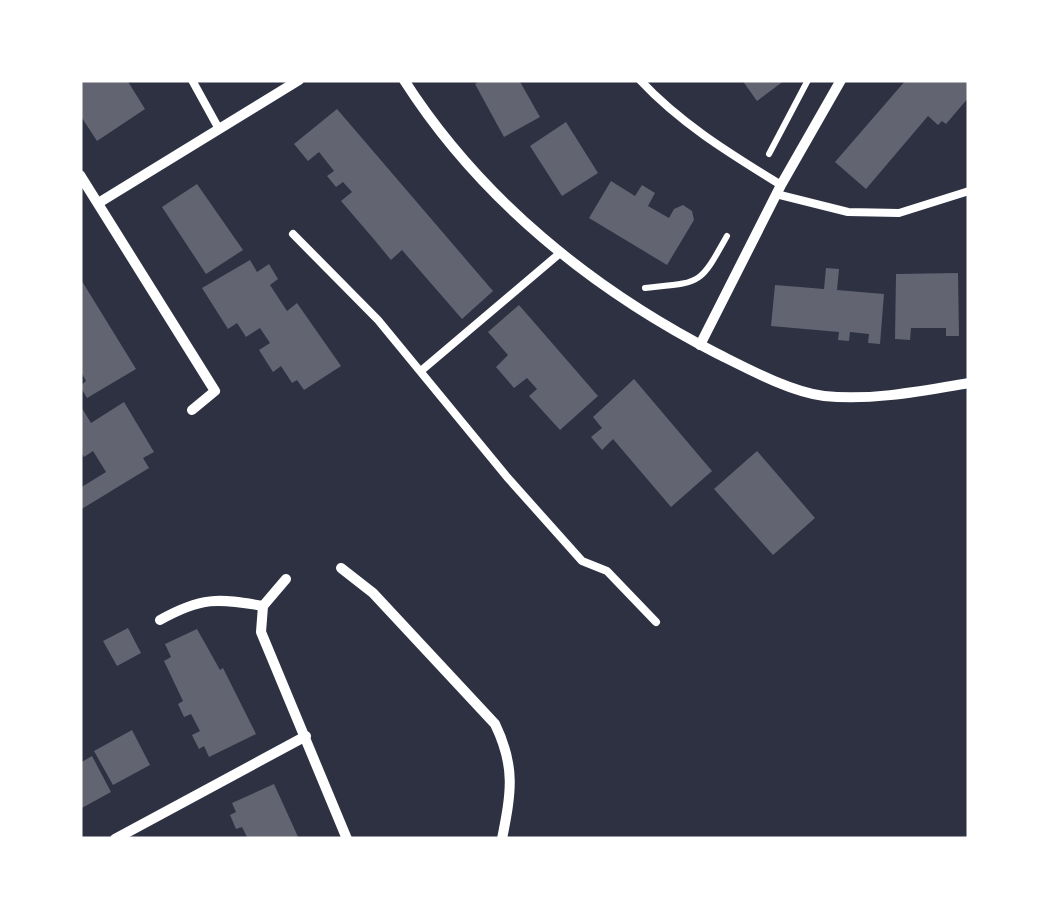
<svg xmlns="http://www.w3.org/2000/svg" width="1049" height="919" font-family="Merriweather,serif">
<rect width="100%" height="100%" fill="#2d3142"/>
<!-- building -->
<g fill="#626471">
<path d="M80,80H127L145,109L97,141L80,115Z"/>
<path d="M481,80H519L540,117L504,137L475,84Z"/>
<path d="M742,80H785L757,101Z"/>
<path d="M906,80H969V97L946,124L942,121L938,125L928,116L866,189L835,162Z"/>
<path d="M337,109L493,291L462,319L402,250L391,260L372,237L341,201L352,192L343,182L336,187L327,176L334,171L319,152L308,161L294,144Z"/>
<path d="M566,122L598,173L562,196L530,146Z"/>
<path d="M611,181L635,196L642,185L655,193L648,206L669,218L674,209L683,205L692,211L694,220L667,265L589,218Z"/>
<path d="M197,184L243,250L206,274L162,207Z"/>
<path d="M250,260L257,272L269,264L278,279L270,285L287,311L297,303L341,366L304,390L297,380L292,383L281,366L273,372L259,350L270,343L260,328L246,337L237,323L228,329L202,288Z"/>
<path d="M826,268L839,269L837,290L884,294L880,344L868,343L869,334L850,332L849,341L838,340L839,332L771,326L775,285L824,289Z"/>
<path d="M958,273L959,336H946V328H911L910,340L895,339L896,274Z"/>
<path d="M80,278L136,369L87,398L80,386L86,381L80,370Z"/>
<path d="M519,305L598,396L560,430L529,396L537,389L527,378L514,388L496,367L508,355L488,332Z"/>
<path d="M634,379L712,471L671,507L613,439L602,450L591,437L602,428L593,417Z"/>
<path d="M124,402L154,452L143,458L149,468L80,510V488L106,472L93,451L84,457L80,451V405L91,423Z"/>
<path d="M757,451L815,518L773,555L714,489Z"/>
<path d="M128,628L141,653L117,666L103,641Z"/>
<path d="M197,629L220,670L223,668L256,734L209,757L204,746L199,749L192,735L200,731L191,714L184,717L178,704L183,701L164,661L171,657L165,644Z"/>
<path d="M132,730L150,765L113,785L94,751Z"/>
<path d="M92,756L111,792L80,809V763Z"/>
<path d="M274,784L299,839H248L242,827L236,829L230,815L236,812L232,803Z"/>
</g>
<g fill="none" stroke-linecap="round" stroke-linejoin="round">
<!-- path -->
<g stroke="#fff" stroke-width="6">
<path d="M769,154L808,80"/>
<path d="M645,288C702,282 699,286 727,236"/>
</g>
<!-- service -->
<g stroke="#fff" stroke-width="8">
<path d="M192,80L219,129"/>
<path d="M640,80C681,124 731,154 781,185"/>
<path d="M776,194L848,212L899,213L969,191"/>
<path d="M293,234L378,320L507,477L582,561L607,571L656,622"/>
<path d="M422,370L559,254"/>
</g>
<!-- minor -->
<g stroke="#fff" stroke-width="10">
<path d="M404,80C480,199 593,290 718,354C748,369 791,392 824,396C872,401 922,391 969,383"/>
<path d="M80,175L215,391L192,410"/>
<path d="M100,202L299,80"/>
<path d="M700,345L781,185L841,80"/>
<path d="M341,568L373,593L495,724C516,767 511,793 502,839"/>
<path d="M286,579L263,606L261,632L347,839"/>
<path d="M160,620C201,597 218,598 263,606"/>
<path d="M115,839L306,736"/>
</g>
</g>
<!-- border -->
<rect width="1049" height="919" fill="none" stroke="#ffffff" stroke-width="165"/>
</svg>
